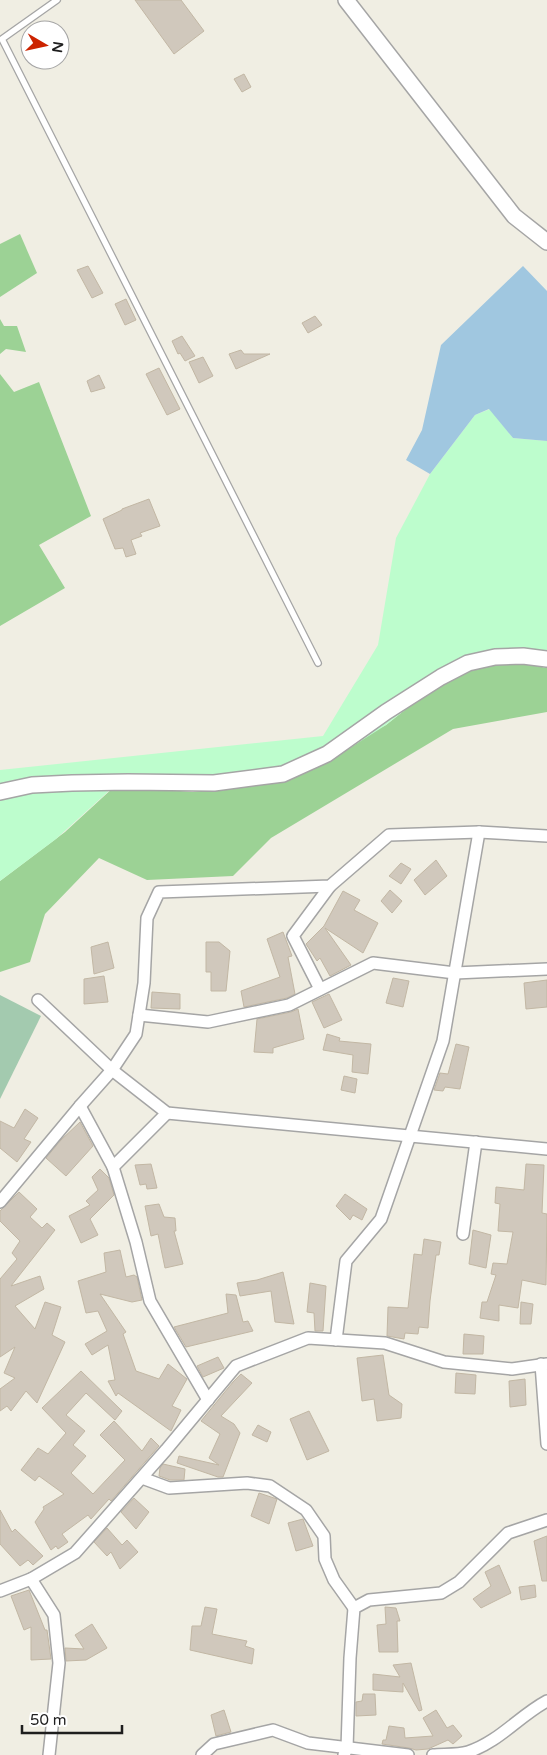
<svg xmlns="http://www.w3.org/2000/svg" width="547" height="1755" font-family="'Varela Round',sans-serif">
<rect width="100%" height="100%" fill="#f0eee3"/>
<!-- forest -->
<g fill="#9cd295">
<path d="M20,234L37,273L0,297V244Z"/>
<path d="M0,319L4,326H17L26,352L6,349L0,354Z"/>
<path d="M0,374L14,392L39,382L91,516L39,545L65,588L0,626Z"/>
<path d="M522,663L547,668V712L453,729L271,838L233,876L147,880L99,858L45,914L30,962L0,972V881L65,832L115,786L193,792L273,782L386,725L430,690L475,667Z"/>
</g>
<!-- cemetery -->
<path fill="#a3caaf" d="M0,995L41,1016L0,1099Z"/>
<!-- park -->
<path fill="#bdfdcd" d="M490,409L513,438L547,441V668L522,663L475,667L430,690L386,725L339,755L273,782L122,779L56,839L0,881V770L323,736L378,645L396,538L430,474L475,415Z"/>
<!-- water -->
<path fill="#a0c7e0" d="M523,266L547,291V441L513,438L489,409L475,415L430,474L406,460L422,430L441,345Z"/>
<!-- building -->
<g fill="#d0c8bc" stroke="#c2b7a4">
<path d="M135,0H181L204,31L174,54Z"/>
<path d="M244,74L251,87L242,92L234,79Z"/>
<path d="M88,266L103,293L92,298L77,270Z"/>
<path d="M126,299L136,320L125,325L115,304Z"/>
<path d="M315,316L322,325L308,333L302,323Z"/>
<path d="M182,336L195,356L185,361L180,353L178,354L172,341Z"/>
<path d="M241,350L244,354H270L236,369L229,354Z"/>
<path d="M203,357L213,376L199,383L189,362Z"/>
<path d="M159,368L180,409L167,415L146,374Z"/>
<path d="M99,375L105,388L91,392L87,381Z"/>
<path d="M149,499L160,526L140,533L142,536L131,540L136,554L126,557L123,548L115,549L103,519L122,510V509Z"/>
<path d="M436,860L447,876L425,895L414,880Z"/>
<path d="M401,863L411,869L401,884L389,876Z"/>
<path d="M390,890L402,901L392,913L381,901Z"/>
<path d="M343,891L360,900L354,910L378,923L363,953L325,928L351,965L330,976L320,958L317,961L306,944L324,926Z"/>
<path d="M283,932L292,956L288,957L295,994L287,998L244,1007L241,991L280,977L267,939Z"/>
<path d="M108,942L114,968L94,974L91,947Z"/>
<path d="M206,942H219L230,951L226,991H211V972H206Z"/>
<path d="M104,976L108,1002L84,1004V979Z"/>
<path d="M393,978L409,981L403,1007L386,1003Z"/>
<path d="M547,980V1007L526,1009L524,983Z"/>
<path d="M152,992L180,994V1009L151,1008Z"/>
<path d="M329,994L342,1020L324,1028L312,1002Z"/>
<path d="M298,1009L304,1039L273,1048V1053L254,1052L257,1019L291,1012Z"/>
<path d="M327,1034L340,1038L339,1041L371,1044L368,1074L352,1072L353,1055L323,1050Z"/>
<path d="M456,1044L469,1047L460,1089L445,1087L443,1091L434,1090L440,1073L448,1074Z"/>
<path d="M344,1076L357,1079L355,1093L341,1090Z"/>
<path d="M25,1109L38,1118L24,1139L31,1142L17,1162L0,1148V1121L14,1128Z"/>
<path d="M80,1122L93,1146L66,1176L46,1158L61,1140Z"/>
<path d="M151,1164L157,1188L147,1189L146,1184L140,1185L135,1165Z"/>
<path d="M526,1164L544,1165L542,1213L547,1214L546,1285L522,1280L518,1308L499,1305V1321L480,1318L482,1302H487L496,1275L491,1274L493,1263L507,1264L513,1232L498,1231L500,1204L495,1203L496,1187L524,1190Z"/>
<path d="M100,1169L109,1178L114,1195L90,1219L98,1235L81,1243L69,1216L90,1205L86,1201L98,1190L92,1177Z"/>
<path d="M19,1192L37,1209L30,1217L42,1228L47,1223L55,1230L11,1286L40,1276L44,1289L15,1306L35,1329L45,1302L61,1307L52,1335L65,1342L37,1403L26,1391L11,1411L7,1406L0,1411V1389L15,1378L4,1373L15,1347L0,1357V1279L17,1259L12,1253L20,1241L0,1221V1211Z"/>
<path d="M345,1194L367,1209L362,1220L353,1215L350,1220L336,1206Z"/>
<path d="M159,1204L164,1217L175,1218L176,1231H174L183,1264L165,1268L158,1234L151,1236L145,1206Z"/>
<path d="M473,1230L491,1235L486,1268L469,1264Z"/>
<path d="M424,1239L441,1242L439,1255H436L430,1301L428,1328L419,1327L418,1334L405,1333L404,1339L387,1336L388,1307L408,1308L414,1254L422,1255Z"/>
<path d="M120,1250L126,1277L134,1275L137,1277L142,1300L132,1302L100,1294L126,1332L123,1334L136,1371L159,1379L168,1364L187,1379L172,1406L181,1410L171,1431L118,1393L116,1396L108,1381L115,1380L108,1345L92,1355L85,1344L107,1331L98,1311L86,1313L78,1281L106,1272L104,1253Z"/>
<path d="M283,1272L290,1305L294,1324L275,1322L271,1291L240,1296L237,1283L257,1280Z"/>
<path d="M310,1283L326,1286L323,1331H315L314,1313L307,1312Z"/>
<path d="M226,1294L236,1295L243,1322L248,1321L253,1331L186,1347L174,1327L228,1313Z"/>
<path d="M521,1302L533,1304L531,1324H520Z"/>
<path d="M464,1334L484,1336L483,1354H463Z"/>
<path d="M383,1355L389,1395L402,1404L401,1418L377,1421L374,1399L362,1401L357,1358Z"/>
<path d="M218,1357L224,1368L203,1377L197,1366Z"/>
<path d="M81,1371L122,1411L115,1420L86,1393L66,1415L85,1431L73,1445L86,1456L71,1473L93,1494L125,1460L100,1435L114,1421L142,1451L151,1438L159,1446L111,1501L109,1499L91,1519L88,1515L62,1534L68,1542L58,1549L56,1546L51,1550L35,1522L44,1509L43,1507L64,1494L39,1476L35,1481L21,1470L38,1448L48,1454L66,1433L42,1408Z"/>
<path d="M456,1373L476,1375L475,1394L455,1393Z"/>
<path d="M241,1374L252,1383L221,1416L234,1424L240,1433L223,1477H218L177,1463L179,1456L219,1465L209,1458L220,1434L201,1421L233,1382Z"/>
<path d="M525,1379L526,1405L510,1407L509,1381Z"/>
<path d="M309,1411L329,1451L307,1460L290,1419Z"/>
<path d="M258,1425L271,1432L267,1442L252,1435Z"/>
<path d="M163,1464L185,1469L184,1480H170L159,1476L160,1468Z"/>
<path d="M259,1493L277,1499L269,1524L251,1516Z"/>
<path d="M134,1498L149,1512L136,1529L121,1512Z"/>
<path d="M0,1510L12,1532L15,1529L43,1556L33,1565L28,1560L20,1566L0,1544Z"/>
<path d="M303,1519L313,1546L296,1551L288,1523Z"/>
<path d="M107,1528L122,1545L127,1540L138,1552L120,1569L111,1552L107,1556L94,1542Z"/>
<path d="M547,1536V1581H542L534,1541Z"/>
<path d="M499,1565L511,1593L481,1608L473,1599L491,1586L485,1572Z"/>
<path d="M535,1585L536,1597L521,1600L519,1587Z"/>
<path d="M29,1590L45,1630H47L51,1659L31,1660V1627L24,1630L11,1596Z"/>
<path d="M205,1607L217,1609L212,1634L247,1641L245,1646L254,1649L252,1664L190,1650L192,1626H201Z"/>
<path d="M385,1607L396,1608L400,1621H397L398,1652H379L377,1625L386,1624Z"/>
<path d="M92,1624L107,1648L86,1660L66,1661L65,1648L84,1649L75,1635Z"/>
<path d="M411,1663L422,1710L419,1711L403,1683V1692L373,1690V1674L400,1677L393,1665Z"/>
<path d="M363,1694H375L376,1715L356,1716V1702L362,1701Z"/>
<path d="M224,1710L231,1732L216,1736L211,1715Z"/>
<path d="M436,1710L447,1728L453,1725L462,1736L453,1744L448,1740L428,1749L416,1750L409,1748L382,1744L383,1740H386L389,1726L404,1728L405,1738L433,1736L423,1718Z"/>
</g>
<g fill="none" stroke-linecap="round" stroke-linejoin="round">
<!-- service casing -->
<g stroke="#a5a5a5" stroke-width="8">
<path id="service" d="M57,0L2,39L318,663"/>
</g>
<!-- minor casing -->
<g stroke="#a5a5a5" stroke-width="14">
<g id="minor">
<path d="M320,989L293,936L330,886"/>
<path d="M38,1000L112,1070L167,1113L547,1149"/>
<path d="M139,1015L208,1022L289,1005L373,963L455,973L547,969"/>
<path d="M80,1106L113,1167L136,1242L150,1301L208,1400"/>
<path d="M113,1167L167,1113"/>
<path d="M0,1202L80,1106L112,1070L136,1034L144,983L147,918L159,892L330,886L389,835L479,832L547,836"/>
<path d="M463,1234L476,1142"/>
<path d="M336,1340L346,1261L381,1219L443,1041L479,832"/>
<path d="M541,1364L547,1444"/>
<path d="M142,1478L169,1488L247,1483L270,1486L306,1510L324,1536L325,1559L334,1580L354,1608"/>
<path d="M31,1579L54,1615L59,1663L49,1755"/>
<path d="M0,1591L31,1579L75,1553L166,1450L236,1366L308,1338L385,1343L444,1362L512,1369L547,1364"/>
<path d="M202,1755L214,1744L273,1730L308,1743L408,1755"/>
<path d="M344,1755L347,1748L350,1658L354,1608L369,1600L441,1593L459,1582L508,1533L547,1520"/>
<path d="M433,1755C443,1754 458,1755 468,1752C499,1742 519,1716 547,1701"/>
</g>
</g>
<!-- tertiary casing -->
<g stroke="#a5a5a5" stroke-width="18">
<g id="tertiary">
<path d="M346,0L514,216L547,242"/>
<path d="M0,792L32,785L72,783L128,782L214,783L283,774L327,754L386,712L441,677L468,663L495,657L523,656L547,659"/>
</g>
</g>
<!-- service -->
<use href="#service" stroke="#fff" stroke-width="5.5"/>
<!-- minor -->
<use href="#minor" stroke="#fff" stroke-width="11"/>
<!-- tertiary -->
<use href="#tertiary" stroke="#fff" stroke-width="15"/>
</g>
<!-- north arrow -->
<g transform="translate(45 45) rotate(99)"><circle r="24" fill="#ffffff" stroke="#a5a5a5"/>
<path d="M0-4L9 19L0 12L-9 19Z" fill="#cc2300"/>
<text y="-8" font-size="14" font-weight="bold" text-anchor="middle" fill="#1e1e1e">N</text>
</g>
<!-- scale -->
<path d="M22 1725v8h100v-8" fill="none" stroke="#1e1e1e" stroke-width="2.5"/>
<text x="30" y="1725" font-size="15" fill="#1e1e1e" stroke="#ffffff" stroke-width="4" paint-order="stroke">50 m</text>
</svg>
